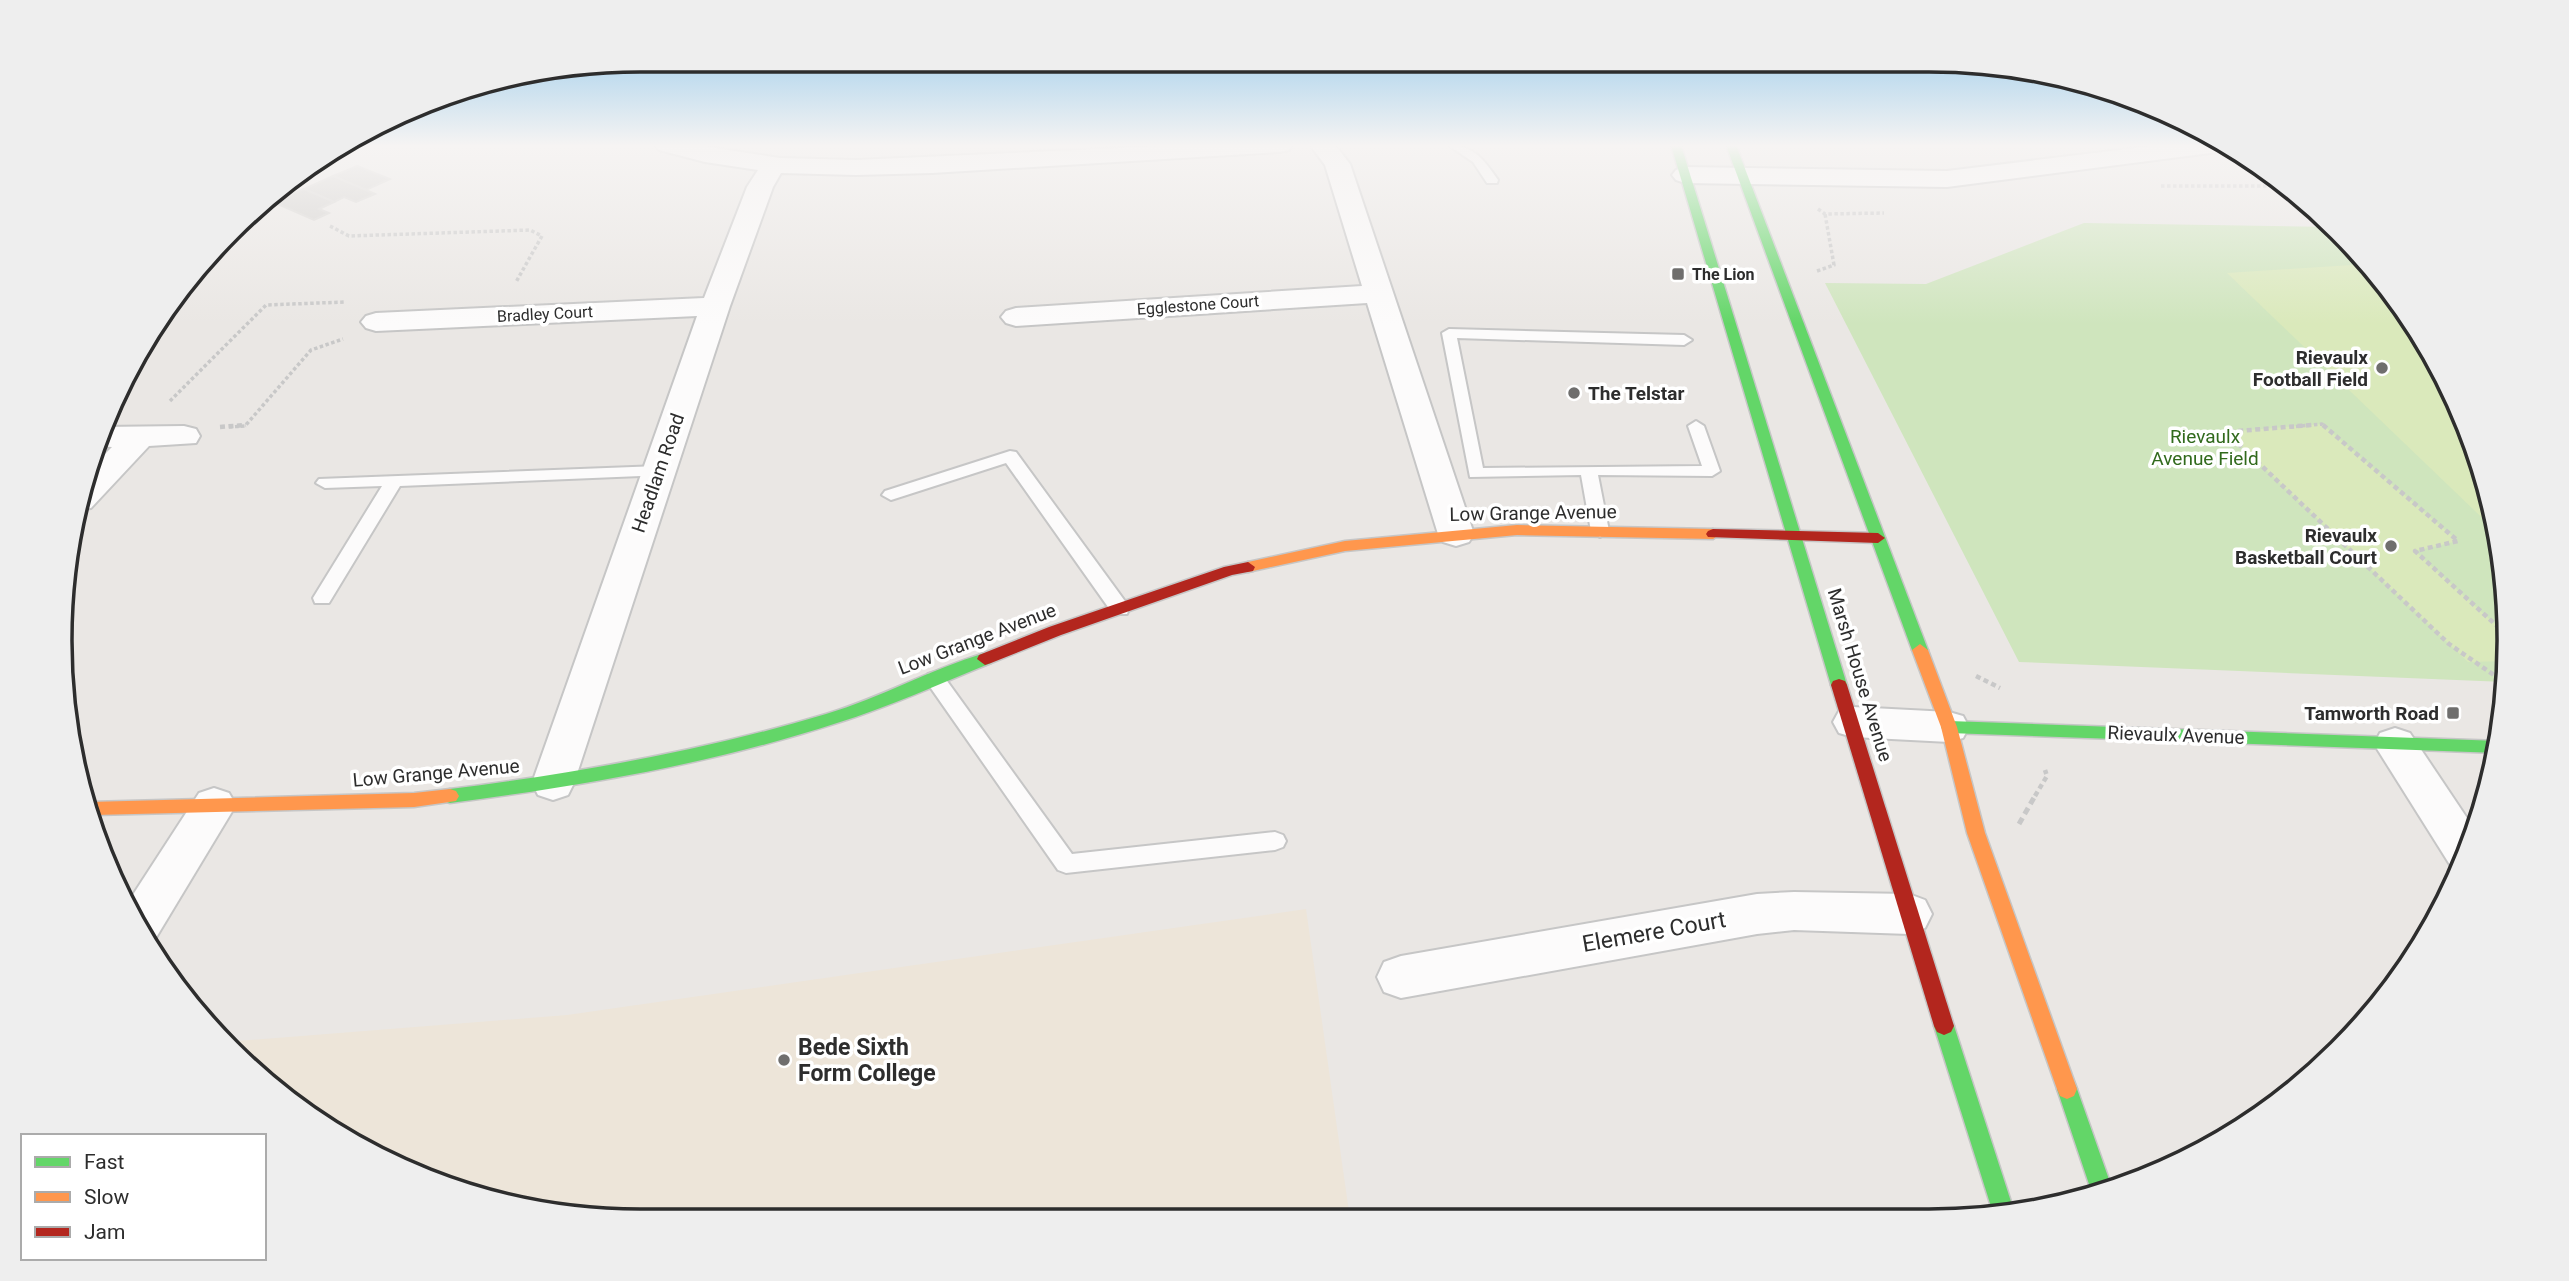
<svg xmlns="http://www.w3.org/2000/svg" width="2569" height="1281" font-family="Roboto,sans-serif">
<rect width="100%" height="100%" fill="#eae7e4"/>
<!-- education -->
<path fill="#ede5d9" d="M1306,909L1350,1219L640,1221L527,1210L418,1177L257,1077L225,1042L567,1015Z"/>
<!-- green -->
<path fill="#cfe5bd" d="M2084,223L2335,227L2340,230L2412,318L2465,419L2498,528L2509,641L2505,682L2019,662L1825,283L1926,284Z"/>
<!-- pitch -->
<g fill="#dae9bb">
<path d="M2367,264L2412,318L2465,419L2499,534L2227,273Z"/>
<path d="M2322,424L2458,541L2415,551L2509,637L2508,661L2468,662L2226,432Z"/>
</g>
<!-- building -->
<g fill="#cfcdca" stroke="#d5d3d0" stroke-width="2">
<path d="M357,166L390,179L366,190L333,176Z"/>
<path d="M333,176L366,190L375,194L356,202L344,197L334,202L304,189Z"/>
<path d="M304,189L334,202L319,209L329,213L314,220L273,202Z"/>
</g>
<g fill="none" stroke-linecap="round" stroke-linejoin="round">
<!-- lane casing -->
<g stroke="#c6c6c6" stroke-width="4">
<g id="lane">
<path d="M1448,145C1473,144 1485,161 1498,180L1497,183H1487L1473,162Z"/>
<path d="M1449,329L1684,335L1692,340L1684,345L1457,338L1483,468L1702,466L1688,426L1696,421L1704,426L1720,471L1712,476L1598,475L1609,531L1600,537L1591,531L1581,475L1470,477L1442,333Z"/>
<path d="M1010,451L1016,452L1127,604L1129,609L1127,614H1113L1006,463L891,500L882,495L885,491Z"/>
<path d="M659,466L667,471L665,475L400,486L329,603H315L313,598L382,486L325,488L316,483L319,479Z"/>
<path d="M935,672L942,674L1072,854L1275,832L1283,835L1286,841L1283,847L1275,850L1066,873L1058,870L928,684L925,679L928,674Z"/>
</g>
</g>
<!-- street casing -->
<g stroke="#c6c6c6" stroke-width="4">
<g id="street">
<path d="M656,145H696L780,158L856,160L1187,145H1292L1289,150L1280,152L932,173L856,175L781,173L773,187L730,306L574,783L568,795L553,800L538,795L532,783L697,316L376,331L366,328L361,322L366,316L376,313L704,298L747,187L758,170L705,162L659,150Z"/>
<path d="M1310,145H1335L1350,164L1474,534L1469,542L1456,546L1443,542L1438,534L1367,303L1016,326L1006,323L1001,317L1006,311L1016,308L1362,286L1325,165Z"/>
<path d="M2160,145L2230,146L2227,150L2218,152L1947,187L1685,183L1676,180L1672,175L1676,170L1685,167L1947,171Z"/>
<path d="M184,426L196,429L200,436L196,443L149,446L91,508L76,510L88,471L112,447L95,446L101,427Z"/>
<path d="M1853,707L1949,712L1963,716L1969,727L1963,738L1949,742L1853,737L1839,733L1833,722L1839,711Z"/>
<path d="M2395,728L2410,733L2475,830L2461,871L2452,868L2374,744L2380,733Z"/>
<path d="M214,788L229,793L236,805L154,941L148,943L125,907L199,793Z"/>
<path d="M1794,892L1909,894L1925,900L1932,914L1925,928L1909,934L1794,930L1757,934L1401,998L1384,992L1377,977L1384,962L1401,956L1757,894Z"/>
</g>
</g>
<!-- fast casing -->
<g stroke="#c6c6c6" stroke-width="3">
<g id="fast">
<path d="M1671,145H1681L1847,685L1845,689H1833L1831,685Z"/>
<path d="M1726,145H1736L1928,650L1926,654L1920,656L1912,650Z"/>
<path d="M985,653L993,659L991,663C939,684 889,707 837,723C711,764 581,786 450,803L444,801L441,796L444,791L450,789C577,773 703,751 826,714C880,698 931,669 985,653Z"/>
<path d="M1949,721L2499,741H2500L2498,753L1949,733L1943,731L1941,727L1943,723Z"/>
<path d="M1944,1017L1951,1020L1954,1026L2015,1214L1994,1216L1934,1026L1937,1020Z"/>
<path d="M2067,1079L2074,1082L2077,1089L2112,1188L2092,1193L2091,1190L2057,1089L2060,1082Z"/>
</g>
</g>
<!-- slow casing -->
<g stroke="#c6c6c6" stroke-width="3">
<g id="slow">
<path d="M1517,525L1713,529L1720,534L1713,539L1517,535L1345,551L1248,572L1241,567L1248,562L1345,541Z"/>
<path d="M1920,644L1928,650L1957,727L1985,833L2077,1089L2074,1096L2067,1099L2060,1096L2057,1089L1967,833L1941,727L1912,650Z"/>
<path d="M450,789L456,791L459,796L456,801L414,807L94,815L90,802L414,793Z"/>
</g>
</g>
<!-- jam casing -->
<g stroke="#c6c6c6" stroke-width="3">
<g id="jam">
<path d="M1713,529L1878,533L1885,538L1878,543L1708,537L1706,534L1708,531Z"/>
<path d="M1248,562L1255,567L1253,571L1232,575L1061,635L991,663L985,665L977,659L979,655L1049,627L1224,567Z"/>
<path d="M1839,679L1845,681L1847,685L1954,1026L1951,1032L1944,1035L1937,1032L1934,1026L1831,685L1833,681Z"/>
</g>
</g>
<!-- path-far2 -->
<g stroke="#c8c8c8" stroke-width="3.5" stroke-dasharray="3.5 2.5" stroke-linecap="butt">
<path d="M2161,186H2286"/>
<path d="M1818,209L1825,214L1884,213"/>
<path d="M330,226L349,236L530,230L542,236L516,282"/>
<path d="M1817,271L1834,265L1825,214"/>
<path d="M170,401L266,305L345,302"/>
<path d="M229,427L245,426L311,350L343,339"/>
<path d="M2290,427L2322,424L2325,427"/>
</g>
<!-- path-far1 -->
<g stroke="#c8c8c8" stroke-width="4.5" stroke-dasharray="5 3.5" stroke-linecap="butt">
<path d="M2311,425L2226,432L2449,644L2504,682"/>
<path d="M2323,425L2458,541L2415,551L2509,637"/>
<path d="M220,427L246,425"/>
<path d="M1976,676L2000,688"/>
<path d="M2035,796L2047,776L2045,770"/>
</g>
<!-- path -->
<path stroke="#c8c8c8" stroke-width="5" stroke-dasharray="7 4.5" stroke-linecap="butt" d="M2019,824L2036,794"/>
<!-- lane -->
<use href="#lane" fill="#fcfbfb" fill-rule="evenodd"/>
<!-- street -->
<use href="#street" fill="#fcfbfb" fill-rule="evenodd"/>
<!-- fast -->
<use href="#fast" fill="#63d668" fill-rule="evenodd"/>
<!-- slow -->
<use href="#slow" fill="#ff974d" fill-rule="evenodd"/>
<!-- jam -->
<use href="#jam" fill="#b3261e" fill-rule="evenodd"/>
</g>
<!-- sky -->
<linearGradient id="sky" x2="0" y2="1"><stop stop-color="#88c3e9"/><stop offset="0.45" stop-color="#f6f4f3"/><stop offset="1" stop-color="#f6f4f3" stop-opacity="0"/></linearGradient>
<rect width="2569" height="324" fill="url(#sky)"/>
<!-- markers -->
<g fill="#6f6e6d" stroke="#fff" stroke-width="2.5">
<rect x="1671" y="267" width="14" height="14" rx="3.5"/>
<circle cx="2382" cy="368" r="7"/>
<circle cx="1574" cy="393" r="7"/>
<circle cx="2391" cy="546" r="7"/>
<rect x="2446" y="706" width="14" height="14" rx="3.5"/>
<circle cx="784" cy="1060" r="7"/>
</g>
<g text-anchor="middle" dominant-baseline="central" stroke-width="7" stroke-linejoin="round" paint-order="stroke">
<!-- far-poi labels -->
<g font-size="16" font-weight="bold" fill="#2d2d2d" stroke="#fff" text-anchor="start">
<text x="1692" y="274">The Lion</text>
</g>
<!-- far-street labels -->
<g font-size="16" fill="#2d2d2d" stroke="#fff">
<text transform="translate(1198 305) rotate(-4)">Egglestone Court</text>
<text transform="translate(545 314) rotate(-3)">Bradley Court</text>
</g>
<!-- poi labels -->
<g font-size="19" font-weight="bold" fill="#2d2d2d" stroke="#fff" text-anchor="end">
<text x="2368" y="357">Rievaulx<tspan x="2368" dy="22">Football Field</tspan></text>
<text x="1588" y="393" text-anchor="start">The Telstar</text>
<text x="2377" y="535">Rievaulx<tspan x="2377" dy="22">Basketball Court</tspan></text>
<text x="2439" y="713">Tamworth Road</text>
</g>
<!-- park labels -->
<g font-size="19" fill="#316a1c" stroke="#fff">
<text x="2205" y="436">Rievaulx<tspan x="2205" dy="22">Avenue Field</tspan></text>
</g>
<!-- street labels -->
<g font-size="19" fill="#2d2d2d" stroke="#fff">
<text transform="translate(658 473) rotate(-71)">Headlam Road</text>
<text transform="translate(1533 513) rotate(-1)">Low Grange Avenue</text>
<text transform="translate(977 639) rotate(-21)">Low Grange Avenue</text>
<text transform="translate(1860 675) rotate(73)">Marsh House Avenue</text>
<text transform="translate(2176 735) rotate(2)">Rievaulx Avenue</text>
<text transform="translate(436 773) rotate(-5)">Low Grange Avenue</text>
</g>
<!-- near-street labels -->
<g font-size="23" fill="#2d2d2d" stroke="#fff">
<text transform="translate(1654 932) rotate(-10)">Elemere Court</text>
</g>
<!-- near-poi labels -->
<g font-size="23" font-weight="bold" fill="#2d2d2d" stroke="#fff" text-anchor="start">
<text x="798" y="1047">Bede Sixth<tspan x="798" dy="26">Form College</tspan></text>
</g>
</g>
<!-- crop -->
<path d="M0 0H2569V1281H0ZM640 72H1929A568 568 0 0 1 2497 640V641A568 568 0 0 1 1929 1209H640A568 568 0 0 1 72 641V640A568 568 0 0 1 640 72Z" fill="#eee" fill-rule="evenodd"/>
<path fill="none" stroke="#2d2d2d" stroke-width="3.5" d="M640 72H1929A568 568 0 0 1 2497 640V641A568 568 0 0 1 1929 1209H640A568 568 0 0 1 72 641V640A568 568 0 0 1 640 72Z"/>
<!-- legend -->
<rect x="21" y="1134" width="245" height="126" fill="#ffffff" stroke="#ababab" stroke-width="2"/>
<rect x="35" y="1157" width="35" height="10" fill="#63d668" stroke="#ababab" stroke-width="2"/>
<text x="84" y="1169" font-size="21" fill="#2d2d2d">Fast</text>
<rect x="35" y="1192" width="35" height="10" fill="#ff974d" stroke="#ababab" stroke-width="2"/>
<text x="84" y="1204" font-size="21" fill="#2d2d2d">Slow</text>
<rect x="35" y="1227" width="35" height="10" fill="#b3261e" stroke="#ababab" stroke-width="2"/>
<text x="84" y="1239" font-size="21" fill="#2d2d2d">Jam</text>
</svg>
